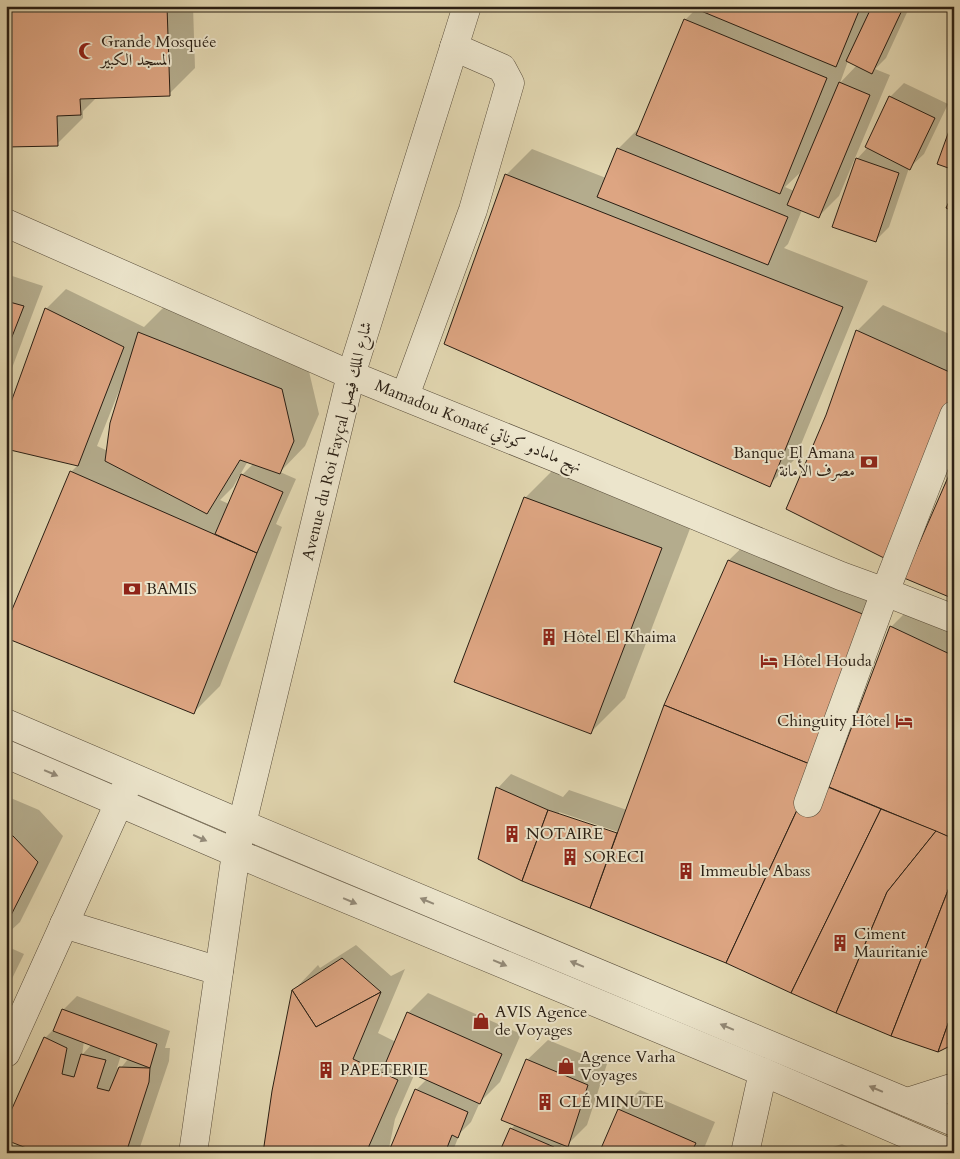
<svg xmlns="http://www.w3.org/2000/svg" width="960" height="1159" font-family="Cardo,Amiri,serif">
<rect width="100%" height="100%" fill="#e2d7b1"/>
<filter id="stains"><feTurbulence type="fractalNoise" baseFrequency=".004" numOctaves="4"/><feColorMatrix values="0 0 0 0 .2 0 0 0 0 .09 0 0 0 0 .02 0 0 0 .5 -.17"/></filter>
<radialGradient id="worn" r=".72"><stop offset=".6" stop-color="#630" stop-opacity="0"/><stop offset="1" stop-color="#630" stop-opacity=".3"/></radialGradient>
<!-- shadow -->
<g fill="#0003" fill-rule="evenodd">
<path d="M6,6H193L195,68L169,94L97,97L83,111V118L57,144Z"/>
<path d="M692,6H910L886,58L875,69L890,75L839,196L818,217L802,210L788,244L784,248L868,281L795,459L769,485L506,175L532,149L606,178L618,149L638,129H640L685,20L697,8ZM848,61L857,65L840,83ZM804,169L794,191L785,187Z"/>
<path d="M904,83L948,104L924,154L909,168L889,227L875,241L857,159L868,147H866L891,96Z"/>
<path d="M6,274L43,286L6,384Z"/>
<path d="M66,289L144,327L165,306L307,363L319,414L305,446L280,472L296,479L276,524L282,527L220,686L194,712L71,472L78,465L46,309ZM121,386L123,387L108,451L97,446ZM248,461L254,463L242,475L229,504L220,500L233,487Z"/>
<path d="M883,305L954,336V443L827,415L857,331Z"/>
<path d="M560,463L696,513L625,698L590,733L525,498Z"/>
<path d="M755,535L895,591L836,754L842,756L891,627L917,601L954,618V1042L791,992L726,962L523,880L498,788L511,774L563,797L569,790L627,810L665,705L729,560ZM559,812L624,834L623,836L559,815Z"/>
<path d="M6,796L39,810L63,836L20,922L6,935Z"/>
<path d="M356,945L391,976L405,969L378,1033L396,1042L408,1013L428,993L521,1034L500,1082L480,1102L471,1122L460,1133L452,1153H397L416,1090L427,1079L415,1073L395,1119L388,1153H265L293,991L318,965L320,968Z"/>
<path d="M6,946L24,954L6,991Z"/>
<path d="M77,996L170,1031L165,1048H170L169,1061L138,1153H42L45,1038L56,1027L64,1009ZM84,1041L92,1044L82,1055ZM121,1055L129,1058L120,1069L117,1068Z"/>
<path d="M548,1040L607,1064L587,1125L567,1145L562,1143L558,1153H501L511,1129L516,1124L527,1060Z"/>
<path d="M640,1090L715,1122L702,1153H601L619,1110Z"/>
<path d="M842,1144L860,1153H814Z"/>
</g>
<!-- building -->
<g fill="#dda582" stroke="#291e13">
<path d="M6,6H167L170,96L80,99L81,115L57,116L58,146L6,147Z"/>
<path d="M689,6H861L836,67Z"/>
<path d="M872,6H904L872,74L846,61Z"/>
<path d="M684,19L827,78L780,194L636,135Z"/>
<path d="M839,82L870,95L819,218L787,205Z"/>
<path d="M889,96L935,118L910,170L865,147Z"/>
<path d="M954,117V170L937,164Z"/>
<path d="M617,148L788,217L768,265L597,197Z"/>
<path d="M856,158L899,173L876,242L832,227Z"/>
<path d="M505,174L843,307L770,487L444,344Z"/>
<path d="M954,191V212L946,208Z"/>
<path d="M6,301L24,306L6,352Z"/>
<path d="M45,308L124,347L78,466L6,449V416Z"/>
<path d="M856,330L954,374V413L888,560L786,509L826,415Z"/>
<path d="M138,332L282,389L294,441L280,474L240,460L207,514L105,461L110,423Z"/>
<path d="M954,463V477L949,475Z"/>
<path d="M70,471L257,553L194,714L6,638V624Z"/>
<path d="M241,474L283,492L257,553L215,534Z"/>
<path d="M949,475L954,477V599L904,578Z"/>
<path d="M524,497L662,548L591,734L454,682Z"/>
<path d="M728,560L870,617L817,767L664,705Z"/>
<path d="M890,626L954,656V839L829,787Z"/>
<path d="M664,705L817,767L726,963L590,908Z"/>
<path d="M811,780L881,809L791,993L726,963Z"/>
<path d="M496,787L548,810L522,881L478,859Z"/>
<path d="M881,809L936,831L887,892L836,1013L791,993Z"/>
<path d="M548,810L617,833L590,908L522,881Z"/>
<path d="M936,831L954,839V875L891,1036L836,1013L887,892Z"/>
<path d="M6,833L13,836L38,862L6,925Z"/>
<path d="M954,875V1007L938,1052L891,1036Z"/>
<path d="M342,958L381,992L316,1027L292,990Z"/>
<path d="M292,990L316,1027L381,992L353,1059L398,1080L369,1146L368,1153H263L272,1091Z"/>
<path d="M954,1007V1044L938,1052Z"/>
<path d="M62,1009L157,1044L150,1068L53,1031Z"/>
<path d="M407,1012L502,1054L480,1104L386,1062Z"/>
<path d="M44,1037L67,1048L62,1074L74,1077L81,1054L106,1060L97,1088L109,1091L119,1067L150,1068L149,1082L126,1153H39L6,1140V1122Z"/>
<path d="M526,1059L588,1085L568,1147L501,1120Z"/>
<path d="M415,1089L468,1112L458,1138L452,1135L445,1153H394L389,1151Z"/>
<path d="M618,1109L696,1143L691,1153H599Z"/>
<path d="M510,1128L554,1147L551,1153H499Z"/>
</g>
<g fill="none" stroke-linecap="round" stroke-linejoin="round">
<!-- minor casing -->
<g stroke="#574c3a" stroke-width="29">
<g id="minor">
<path d="M6,223L351,375L576,466L841,576L885,592L954,619"/>
<path d="M405,396L473,210L510,83L502,68L454,47"/>
<path d="M6,723L242,824L954,1122"/>
<path d="M6,754L236,853L763,1072L950,1153"/>
<path d="M808,803L885,592L954,415"/>
<path d="M64,924L219,971"/>
<path d="M6,1053L127,785"/>
<path d="M907,1102L954,1087"/>
<path d="M193,1153L236,853L242,824L351,375L467,6"/>
<path d="M745,1153L763,1072"/>
</g>
</g>
<!-- minor -->
<use href="#minor" stroke="#ece5cc" stroke-width="28"/>
</g>
<!-- one-way arrows -->
<defs><path id="oneway-solid" d="M-6-.8H1V-3.2L6.5 0L1 3.2V.8H-6Z" transform="scale(1.25)"/></defs>
<g fill="#948b79">
<use href="#oneway-solid" transform="translate(51 773) rotate(23)"/>
<use href="#oneway-solid" transform="translate(200 838) rotate(24)"/>
<use href="#oneway-solid" transform="translate(350 901) rotate(23)"/>
<use href="#oneway-solid" transform="translate(427 901) rotate(-157)"/>
<use href="#oneway-solid" transform="translate(500 963) rotate(23)"/>
<use href="#oneway-solid" transform="translate(577 964) rotate(-157)"/>
<use href="#oneway-solid" transform="translate(727 1027) rotate(-157)"/>
<use href="#oneway-solid" transform="translate(876 1089) rotate(-157)"/>
</g>
<!-- icons -->
<defs>
<g id="mosque-bare" transform="scale(1.35)"><path d="M3.5-4.9A6 6 0 1 0 3.5 4.9A5 5 0 1 1 3.5-4.9Z" fill="#8f2418" stroke="#ece5cc" stroke-width="2.5" paint-order="stroke"/></g>
<g id="bank-bare" transform="scale(1.35)"><path d="M-6-4H6V4H-6ZM0-2.3a2.3 2.3 0 1 0 0 4.6a2.3 2.3 0 1 0 0-4.6Z" fill="#8f2418" stroke="#ece5cc" stroke-width="2.5" paint-order="stroke"/></g>
<g id="building-bare" transform="scale(1.35)"><path d="M-4-6H4V6H1V3H-1V6H-4ZM-2.5-4.3h1.7v1.8h-1.7ZM.8-4.3h1.7v1.8H.8ZM-2.5-1h1.7V.8h-1.7ZM.8-1h1.7V.8H.8Z" fill="#8f2418" stroke="#ece5cc" stroke-width="2.5" paint-order="stroke"/></g>
<g id="hotel-bare" transform="scale(1.35)"><path d="M-6-4.5h1.5V1H6V5H4.5V3h-9V5H-6ZM-4 0a1.8 1.8 0 1 1 3.6 0ZM.5 0V-2.5h3Q6-2.5 6 0Z" fill="#8f2418" stroke="#ece5cc" stroke-width="2.5" paint-order="stroke"/></g>
<g id="shop-bare" transform="scale(1.35)"><path d="M-5-2.5h2.3a2.7 3.5 0 0 1 5.4 0H5L5.5 6h-11ZM-1.5-2.5h3a1.5 2.3 0 0 0-3 0Z" fill="#8f2418" stroke="#ece5cc" stroke-width="2.5" paint-order="stroke"/></g>
</defs>
<g fill-rule="evenodd">
<use href="#mosque-bare" x="87" y="51"/>
<use href="#bank-bare" x="869" y="462"/>
<use href="#bank-bare" x="132" y="589"/>
<use href="#building-bare" x="549" y="637"/>
<use href="#hotel-bare" x="769" y="661"/>
<use href="#hotel-bare" x="904" y="721"/>
<use href="#building-bare" x="512" y="834"/>
<use href="#building-bare" x="570" y="857"/>
<use href="#building-bare" x="686" y="871"/>
<use href="#building-bare" x="840" y="943"/>
<use href="#shop-bare" x="481" y="1021"/>
<use href="#shop-bare" x="566" y="1066"/>
<use href="#building-bare" x="326" y="1070"/>
<use href="#building-bare" x="545" y="1102"/>
</g>
<g text-anchor="middle" dominant-baseline="central" stroke-width="4" stroke-linejoin="round" paint-order="stroke">
<!-- poi labels -->
<g font-size="16" fill="#291e13" stroke="#ece5cc" text-anchor="start">
<text x="101" y="42">Grande Mosquée<tspan x="101" dy="18">المسجد الكبير</tspan></text>
<text x="855" y="453" text-anchor="end">Banque El Amana<tspan x="855" dy="18">مصرف الأمانة</tspan></text>
<text x="146" y="589">BAMIS</text>
<text x="563" y="637">Hôtel El Khaima</text>
<text x="783" y="661">Hôtel Houda</text>
<text x="890" y="721" text-anchor="end">Chinguity Hôtel</text>
<text x="526" y="834">NOTAIRE</text>
<text x="584" y="857">SORECI</text>
<text x="700" y="871">Immeuble Abass</text>
<text x="854" y="934">Ciment<tspan x="854" dy="18">Mauritanie</tspan></text>
<text x="495" y="1012">AVIS Agence<tspan x="495" dy="18">de Voyages</tspan></text>
<text x="580" y="1057">Agence Varha<tspan x="580" dy="18">Voyages</tspan></text>
<text x="340" y="1070">PAPETERIE</text>
<text x="559" y="1102">CLÉ MINUTE</text>
</g>
<!-- street labels -->
<g font-size="16" fill="#291e13" stroke="#ece5cc">
<text transform="translate(478 426) rotate(22)">Mamadou Konaté نهج مامادو كوناتي</text>
<text transform="translate(337 441) rotate(-76)">Avenue du Roi Fayçal شارع الملك فيصل</text>
</g>
</g>
<!-- margin -->
<rect width="960" height="1159" fill="none" stroke="#e2d7b1" stroke-width="25"/>
<rect x="8" y="8" width="945" height="1144" fill="none" stroke="#291e13" stroke-width="2.5"/>
<rect x="12" y="12" width="935" height="1134" fill="none" stroke="#291e13"/>
<rect width="100%" height="100%" filter="url(#stains)"/>
<rect width="100%" height="100%" fill="url(#worn)"/>
</svg>
